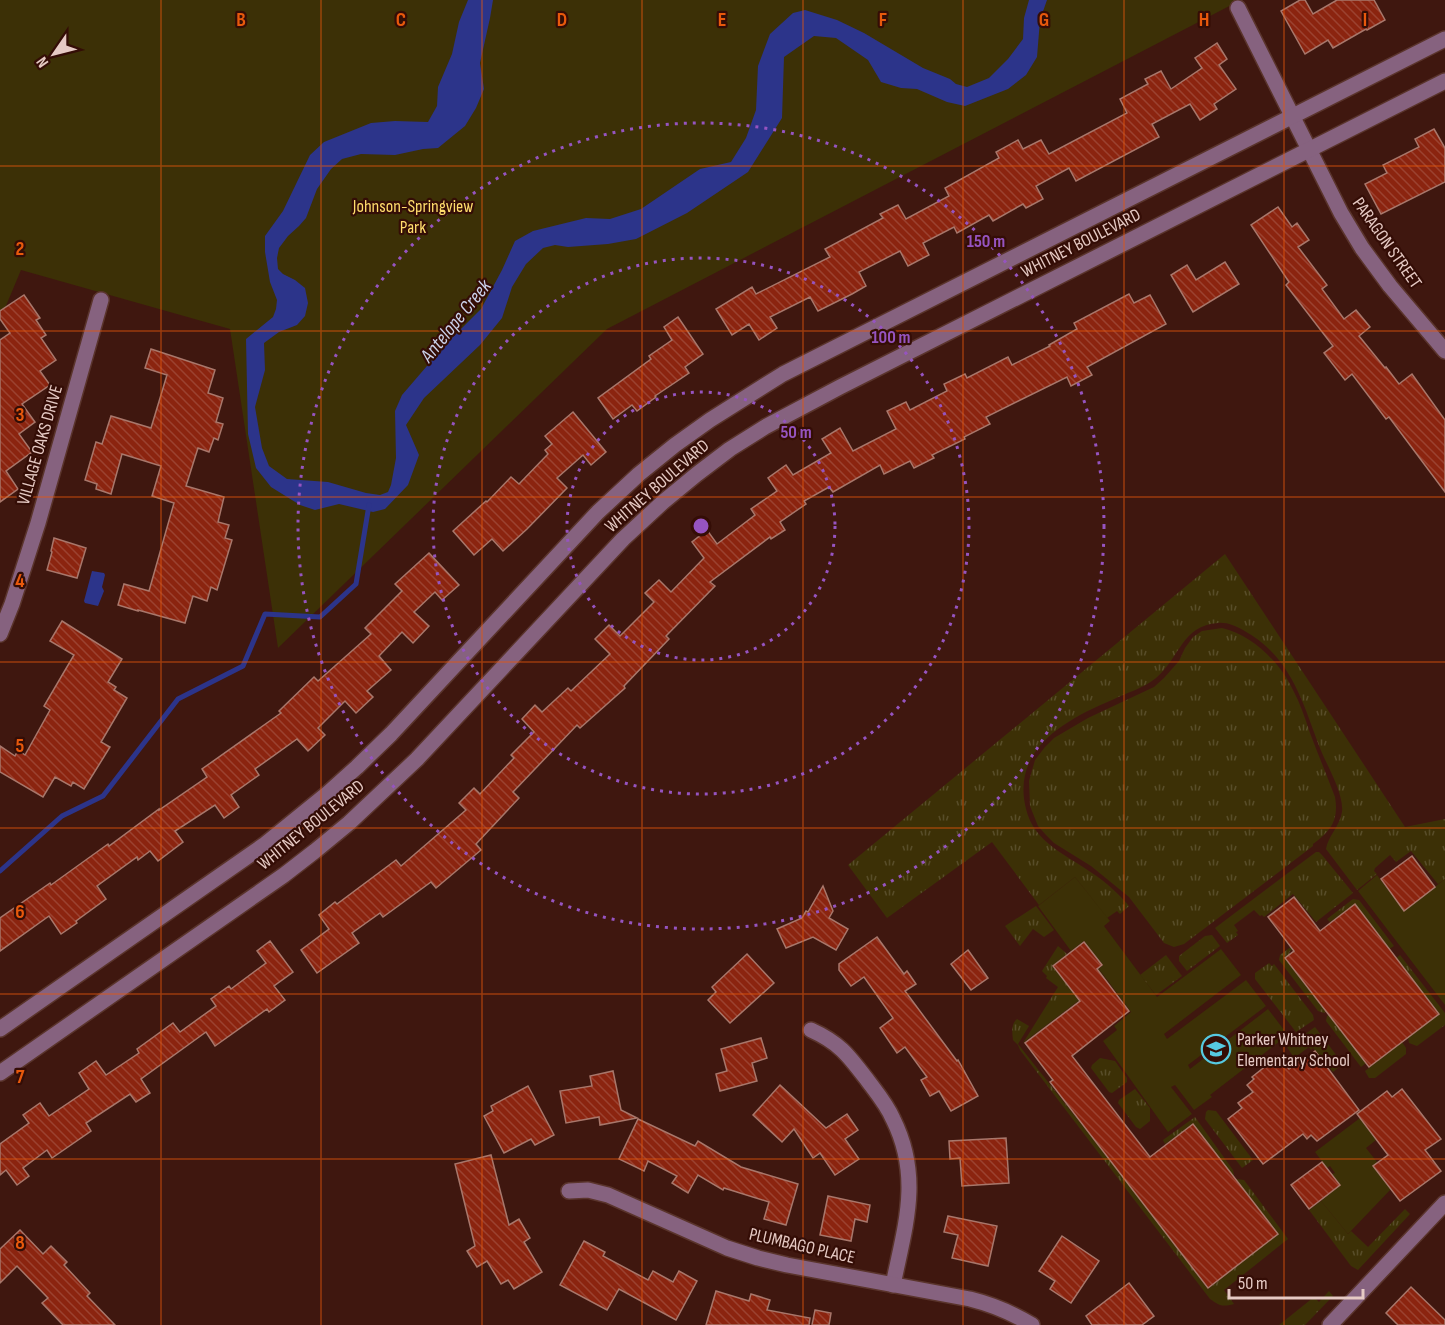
<svg xmlns="http://www.w3.org/2000/svg" width="1445" height="1325" font-family="'Sofia Sans Condensed',sans-serif">
<defs>
<pattern id="grass-tufts" width="24" height="20" patternUnits="userSpaceOnUse" patternTransform="scale(1.5)"><rect width="24" height="20" fill="#3c3006"/><path d="M3 7l-1-3M5 7V3M7 7l1-3M15 17l-1-3M17 17v-4M19 17l1-3" fill="none" stroke="#584d29"/></pattern>
<pattern id="building-back-hatch" width="6" height="6" patternUnits="userSpaceOnUse" patternTransform="scale(1.5)"><rect width="6" height="6" fill="#8b240f"/><path d="M-1 5l2 2M0 0l6 6M5-1l2 2" fill="none" stroke="#9b4230"/></pattern>
</defs>
<rect width="100%" height="100%" fill="#3f170f"/>
<!-- grass -->
<g fill="url(#grass-tufts)">
<path d="M1225,554L1405,827L1445,819V879L1438,884L1411,851L1396,862L1390,855L1375,868L1374,871L1377,874L1357,890L1326,849C1328,836 1340,826 1342,812C1344,795 1329,769 1322,753C1303,705 1293,657 1243,630C1235,626 1227,622 1218,623C1182,625 1179,659 1156,678C1144,688 1126,693 1112,700C1065,720 1011,749 1026,809C1034,843 1067,855 1092,873C1106,882 1119,894 1129,906L1120,914L1117,911L1107,918L1075,877L1039,905L992,842L887,918L848,865Z"/>
<path d="M1222,628C1252,635 1280,662 1293,690C1300,703 1305,718 1310,733C1318,754 1327,776 1335,797C1339,820 1331,831 1313,844V846L1184,944L1174,947L1164,943L1129,897L1091,866L1054,843L1046,835L1038,826L1030,806L1029,781L1035,760L1045,747L1054,738L1088,718L1154,687L1164,678L1179,661L1185,648L1193,637L1202,631Z"/>
<path d="M1316,852H1319L1322,855L1353,893L1316,922L1293,894L1264,917L1262,915L1260,916L1254,910L1234,925L1238,931L1236,932L1238,935L1227,943L1215,928Z"/>
<path d="M1353,899L1359,900L1394,946L1389,949L1355,904L1330,922L1327,919Z"/>
<path d="M1036,906L1054,930L1044,937L1033,929L1020,946L1005,926Z"/>
<path d="M1212,935L1220,946L1187,971L1179,961V956L1205,936Z"/>
<path d="M1296,943L1298,945L1289,952L1290,954L1285,958L1323,1008L1331,1007L1324,1013L1318,1011L1279,960L1280,955Z"/>
<path d="M1058,946L1067,954L1052,966L1071,989L1099,969L1106,980L1023,1043L1058,987L1046,978L1047,976L1042,971Z"/>
<path d="M1166,955L1182,976L1156,995L1140,975Z"/>
<path d="M1400,955L1445,1013V1025L1417,1046L1409,1043L1408,1038L1439,1014L1401,964L1394,960Z"/>
<path d="M1269,963L1272,966L1274,964L1313,1015L1314,1020L1296,1032L1255,979V973Z"/>
<path d="M1353,995L1357,997L1330,1017L1366,1063L1361,1067L1326,1021L1327,1016Z"/>
<path d="M1017,1019L1029,1026L1018,1044L1112,1163L1114,1162L1124,1176L1123,1177L1161,1227L1174,1234L1169,1238L1208,1289L1278,1234L1240,1184L1195,1218L1193,1216L1237,1179L1244,1180L1288,1239L1224,1290L1234,1304C1222,1307 1220,1306 1210,1299L1020,1050L1018,1045L1013,1040C1012,1032 1011,1024 1017,1019Z"/>
<path d="M1315,1027L1343,1064L1333,1072L1313,1048L1311,1050L1309,1047L1294,1058L1287,1047Z"/>
<path d="M1402,1042L1406,1048V1054L1375,1078H1369L1365,1071Z"/>
<path d="M1100,1058L1115,1061L1127,1078V1082L1112,1093L1109,1092L1091,1068L1092,1065Z"/>
<path d="M1135,1089L1150,1108V1121L1140,1129L1136,1127L1118,1103L1119,1100Z"/>
<path d="M1208,1110L1216,1111L1253,1160L1242,1168L1205,1119L1206,1112Z"/>
<path d="M1195,1117L1233,1170L1234,1175L1227,1180L1230,1173L1193,1124L1165,1144L1163,1140Z"/>
<path d="M1321,1201L1348,1234L1351,1231L1368,1247L1405,1209L1410,1214L1358,1270L1351,1266L1309,1210Z"/>
<path d="M1329,1291L1333,1296L1305,1325H1279L1314,1297L1319,1302Z"/>
</g>
<!-- green -->
<g fill="#3c3006">
<path d="M0,0H1241L607,329L278,648L230,329L21,270L0,320Z"/>
<path d="M1377,875L1404,911L1445,879V1005L1358,891Z"/>
<path d="M1075,877L1110,921L1104,926L1157,997L1221,949L1241,975L1164,1034L1167,1039L1246,980L1266,1006L1188,1065L1190,1069L1268,1009L1288,1035L1210,1095L1212,1097L1194,1110L1175,1085L1171,1087L1192,1114L1168,1132L1103,1041L1117,1030L1114,1026L1131,1012L1099,969L1103,965L1084,941L1071,951L1038,906Z"/>
<path d="M1360,1118L1376,1140L1366,1148L1377,1162L1373,1166L1391,1189L1348,1234L1321,1201L1340,1185L1332,1174L1335,1173L1330,1166L1327,1168L1315,1152Z"/>
</g>
<!-- water -->
<g fill="#2c348a">
<path d="M468,0H493L490,18L480,63L484,89L476,108L465,126L438,148L423,149L395,155L361,154L342,159L331,169L317,189L306,218L299,226L288,236L279,248L277,258L278,269L283,274L295,280L305,288L308,303L305,316L297,325L279,332L264,343L265,370L255,407L262,448L269,466L287,479L328,482L366,493L380,495L388,492L391,485L396,458L395,411L402,395L445,345L481,309L502,270L515,241L533,231L586,218L610,219L641,209L700,169L731,162L746,138L756,110L758,66L770,34L793,13L805,10L837,20L864,33L923,68L950,79L956,84L967,87L989,78L1008,59L1023,39L1024,18L1029,0H1047L1040,20L1037,57L1026,75L1008,89L965,106L947,102L917,89L901,88L881,82L868,60L836,38L814,36L784,57L782,118L748,172L687,213L636,239L608,244L568,247L555,245L543,248L526,264L512,287L502,318L480,345L424,398L406,425L419,455L408,485L385,509L373,512L339,504L315,510L300,505L271,487L256,468L248,434L246,339L273,317L276,309L277,300L270,282L265,252V236L283,211L310,155L324,142L371,123L395,121L428,122L437,106L438,87L452,54L459,22Z"/>
<path d="M92,571L104,573L105,575L102,587L104,591L98,606L85,603L84,601Z"/>
</g>
<g fill="none" stroke-linecap="round" stroke-linejoin="round">
<!-- stream -->
<path stroke="#2c348a" stroke-width="5" d="M0,871L62,816L103,796L178,699L243,666L265,614L320,617L356,584L369,505"/>
</g>
<!-- building -->
<g fill="url(#building-back-hatch)" stroke="#a8776b" stroke-width="1.5">
<path d="M1300,0H1305L1313,14L1337,0H1374L1385,20L1367,30L1366,29L1333,48L1328,40L1305,54L1281,11Z"/>
<path d="M1217,43L1227,59L1219,65L1236,89L1214,104L1217,109L1200,120L1190,104L1152,124L1159,137L1076,181L1069,168L1036,186L1043,199L1026,208L1023,204L993,221L989,215L957,233L954,227L923,243L929,255L908,266L900,251L859,272L866,286L852,294L818,311L810,297L770,317L777,328L759,340L749,324L732,335L716,309L752,287L756,294L830,257L825,249L883,218L880,214L898,205L906,219L949,196L945,188L999,158L996,152L1018,140L1023,149L1041,140L1049,154L1127,113L1120,99L1148,84L1145,79L1161,71L1171,89L1202,68L1195,58Z"/>
<path d="M1434,129L1445,148V182L1381,214L1365,184L1387,173L1383,165L1419,147L1415,139Z"/>
<path d="M1278,207L1292,227L1297,223L1309,240L1298,247L1327,285L1322,289L1344,319L1356,310L1370,327L1359,336L1385,368L1386,367L1399,384L1412,374L1445,420V492L1389,417L1386,419L1352,374L1345,380L1324,353L1333,346L1286,285L1289,282L1251,225Z"/>
<path d="M1225,262L1239,284L1193,312L1171,275L1187,265L1196,280Z"/>
<path d="M1129,294L1134,303L1150,295L1166,324L1087,367L1092,375L1071,386L1067,377L986,417L990,424L964,437L965,439L932,455L934,458L914,468L910,461L884,474L880,465L833,492L829,487L804,501L806,504L780,522L785,530L771,539L770,537L710,582L715,586L666,636L669,639L624,686L625,688L580,728L577,725L513,792L519,798L476,844L481,850L436,888L431,882L383,917L380,913L352,933L359,943L317,973L301,950L329,929L319,915L335,902L337,904L396,860L401,866L466,810L459,803L474,788L480,794L514,758L511,755L534,732L522,719L535,705L542,712L568,688L571,691L610,654L595,639L609,625L620,636L654,602L645,593L659,580L671,592L704,558L692,542L707,530L717,544L755,515L751,509L777,491L768,478L786,465L793,475L831,453L822,439L840,428L853,451L896,429L887,411L906,402L910,410L947,391L944,384L965,374L967,378L1008,357L1012,365L1050,346L1049,345L1077,329L1074,323Z"/>
<path d="M24,295L40,318L36,320L46,335L41,338L56,360L40,371L50,385L22,404L35,422L19,434L32,452L6,471L18,489L0,502V340L10,333L0,319V311Z"/>
<path d="M678,317L703,354L685,367L689,373L655,396L656,397L637,411L632,405L613,419L598,398L651,359L649,356L672,340L664,327Z"/>
<path d="M151,349L215,370L208,393L223,398L216,422L223,424L218,440L214,438L209,452L198,448L186,486L224,497L218,522L229,525L225,538L232,540L217,590L211,587L207,601L193,596L185,623L138,610V611L118,605L124,584L149,591L174,503L152,496L161,466L122,454L111,494L96,489L97,484L85,480L96,442L102,444L111,416L151,428L167,375L145,368Z"/>
<path d="M573,412L606,452L591,465L583,455L557,478L567,488L527,529L503,551L492,539L474,555L453,531L486,501L487,502L511,477L519,484L548,454L545,450L552,444L545,436Z"/>
<path d="M54,538L86,548L77,578L47,570L52,552L51,551Z"/>
<path d="M429,553L459,585L442,600L435,592L414,612L429,626L413,643L402,632L379,656L391,670L367,691L373,697L356,713L345,701L318,728L325,735L308,751L297,739L255,769L259,775L231,795L239,807L224,818L215,805L175,831L183,842L158,861L150,851L138,860L137,857L97,886L106,899L76,921L77,923L61,934L49,916L0,951V918L50,883L51,885L108,844L109,846L159,809V810L207,777L202,769L281,713L279,711L314,677L318,681L371,634L365,628L402,591L395,584Z"/>
<path d="M62,621L122,659L108,682L116,687L114,690L127,698L101,742L110,747L84,789L73,782L71,786L55,777L43,797L0,772V746L15,756L18,750L25,755L50,710L44,706L74,655L50,641Z"/>
<path d="M1412,856L1435,887L1404,911L1381,879Z"/>
<path d="M823,886L833,911L829,918L848,929L836,950L813,937L786,948L777,929L802,918L806,911L808,912Z"/>
<path d="M1294,897L1320,931L1355,904L1439,1014L1369,1067L1285,958L1294,951L1268,917Z"/>
<path d="M877,937L904,974L907,971L916,984L905,991L957,1061L958,1060L978,1096L951,1111L939,1091L930,1096L921,1080L927,1077L905,1047L897,1053L880,1028L893,1018L864,977L851,986L839,970V964Z"/>
<path d="M270,941L293,972L274,986L285,1000L269,1012L267,1009L215,1046L206,1032L141,1079L150,1093L136,1102L130,1094L86,1123L91,1131L52,1158L47,1150L23,1168L29,1176L17,1185L6,1170L0,1175V1144L29,1123L23,1115L40,1103L49,1116L89,1089L79,1073L96,1061L106,1075L139,1053L137,1049L173,1023L180,1032L216,1006L211,999L229,986L231,989L266,963L257,951Z"/>
<path d="M1084,942L1102,965L1097,969L1129,1011L1072,1056L1150,1157L1193,1124L1278,1234L1208,1288L1050,1082L1053,1080L1025,1043L1080,1001L1053,966Z"/>
<path d="M968,950L988,978L971,990L951,964Z"/>
<path d="M747,954L774,983L730,1023L708,1000L716,992L712,987Z"/>
<path d="M761,1038L767,1058L752,1063L757,1081L720,1091L716,1074L727,1071L721,1049Z"/>
<path d="M1315,1051L1359,1110L1317,1141L1311,1135L1307,1139L1303,1134L1263,1164L1228,1119L1242,1108L1238,1103L1253,1092L1247,1085L1254,1079L1252,1077L1272,1061L1275,1064L1281,1060L1289,1069L1300,1060L1301,1062Z"/>
<path d="M613,1071L621,1110L637,1118L600,1125L599,1117L566,1123L560,1091L592,1086L590,1076Z"/>
<path d="M780,1085L826,1128L847,1114L858,1130L845,1139L859,1159L835,1175L820,1153L813,1158L794,1129L782,1142L753,1115Z"/>
<path d="M528,1086L554,1135L535,1145L531,1139L504,1153L484,1116L493,1111L491,1106Z"/>
<path d="M1402,1089L1441,1139L1425,1150L1441,1171L1400,1201L1373,1166L1388,1155L1357,1114L1387,1091L1392,1097Z"/>
<path d="M638,1119L695,1146L698,1141L741,1167L798,1184L786,1225L764,1219L769,1202L724,1188L723,1190L698,1175L688,1193L672,1183L677,1176L648,1161L644,1171L619,1159Z"/>
<path d="M1006,1138L1009,1183L962,1186L960,1158L950,1159L949,1141Z"/>
<path d="M491,1155L509,1225L519,1219L530,1238L524,1242L542,1272L514,1289L508,1280L501,1284L487,1261L477,1267L467,1251L475,1246L455,1164Z"/>
<path d="M1322,1162L1340,1185L1309,1209L1291,1185Z"/>
<path d="M828,1196L870,1205L867,1222L855,1219L851,1241L820,1235Z"/>
<path d="M948,1216L997,1226L988,1266L952,1258L958,1235L944,1232Z"/>
<path d="M20,1230L43,1254L51,1246L67,1262L64,1265L90,1293L87,1296L115,1325H63L42,1303L48,1298L17,1266L0,1283V1249Z"/>
<path d="M1062,1236L1099,1261L1071,1303L1050,1289L1055,1281L1039,1271Z"/>
<path d="M584,1241L605,1252L603,1256L648,1280L653,1271L673,1282L679,1271L697,1281L676,1320L619,1289L607,1310L560,1285Z"/>
<path d="M1129,1283L1154,1316L1142,1325H1092L1086,1316Z"/>
<path d="M1411,1287L1445,1320V1325H1398L1386,1313Z"/>
<path d="M716,1291L749,1301L751,1294L770,1300L767,1310L810,1318L809,1325H706Z"/>
<path d="M815,1310L831,1313L829,1325H812Z"/>
</g>
<g fill="none" stroke-linecap="round" stroke-linejoin="round">
<!-- minor casing -->
<g stroke="#5a342c" stroke-width="18">
<g id="minor">
<path d="M1238,8L1341,213L1362,248L1390,286L1445,351"/>
<path d="M0,634L12,604L38,523L101,300"/>
<path d="M0,1029L264,845L328,793L357,767L391,734L598,512L639,474L675,445L710,420L783,374L1445,39"/>
<path d="M811,1030C840,1043 849,1056 868,1081C877,1093 887,1105 893,1119C922,1177 905,1226 893,1285"/>
<path d="M0,1073L284,875L315,851L349,823L417,759L623,539L663,502L697,474L730,449L765,427L840,387L1445,81"/>
<path d="M569,1191L588,1190L608,1195L727,1248L758,1258L787,1265L970,1299C994,1305 1011,1312 1032,1325"/>
<path d="M1330,1325L1445,1203"/>
</g>
</g>
<!-- minor -->
<use href="#minor" stroke="#86627f" stroke-width="15"/>
</g>
<!-- grid -->
<path fill="none" stroke="#e8590c" stroke-width="1.5" stroke-opacity="0.55" d="M161,0V1325M321,0V1325M482,0V1325M642,0V1325M803,0V1325M963,0V1325M1124,0V1325M1284,0V1325M0,166H1445M0,331H1445M0,497H1445M0,662H1445M0,828H1445M0,994H1445M0,1159H1445"/>
<!-- distance rings -->
<g fill="none" stroke="#9654c0" stroke-width="3" stroke-dasharray="3 6">
<circle cx="701" cy="526" r="134"/>
<circle cx="701" cy="526" r="268"/>
<circle cx="701" cy="526" r="403"/>
</g>
<!-- icons -->
<defs>
<g id="school-ring" transform="scale(1.5)"><circle r="9.5" fill="#340d06" stroke="#56c9e1" stroke-width="1.5"/><path d="M0-5L7-2L0 1L-7-2ZM-4 1L0 2.5L4 1V4Q0 6-4 4Z" fill="#56c9e1"/></g>
</defs>
<g fill-rule="evenodd">
<use href="#school-ring" x="1216" y="1049"/>
</g>
<g text-anchor="middle" dominant-baseline="central" stroke-width="4.5" stroke-linejoin="round" paint-order="stroke">
<!-- park labels -->
<g font-size="18" fill="#ffdd6c" stroke="#340d06">
<text x="413" y="206">Johnson-Springview<tspan x="413" dy="21">Park</tspan></text>
</g>
<!-- street labels -->
<g font-size="18" fill="#e6cac4" stroke="#340d06">
<text transform="translate(1081 243) rotate(-27)">WHITNEY BOULEVARD</text>
<text transform="translate(1387 243) rotate(55)">PARAGON STREET</text>
<text transform="translate(40 445) rotate(-74)">VILLAGE OAKS DRIVE</text>
<text transform="translate(657 486) rotate(-41)">WHITNEY BOULEVARD</text>
<text transform="translate(311 825) rotate(-39)">WHITNEY BOULEVARD</text>
<text transform="translate(802 1246) rotate(13)">PLUMBAGO PLACE</text>
</g>
<!-- poi labels -->
<g font-size="18" fill="#e6cac4" stroke="#340d06" text-anchor="start">
<text x="1237" y="1039">Parker Whitney<tspan x="1237" dy="21">Elementary School</tspan></text>
</g>
<!-- water labels -->
<g font-size="20" font-style="italic" fill="#cbd1ea" stroke="#340d06">
<text transform="translate(456 321) rotate(-51)">Antelope Creek</text>
</g>
</g>
<g font-size="20" text-anchor="middle" font-weight="bold" fill="#e8590c" stroke="#340d06" stroke-width="4.5" stroke-linejoin="round" paint-order="stroke">
<text x="241" y="26">B</text>
<text x="401" y="26">C</text>
<text x="562" y="26">D</text>
<text x="722" y="26">E</text>
<text x="883" y="26">F</text>
<text x="1044" y="26">G</text>
<text x="1204" y="26">H</text>
<text x="1365" y="26">I</text>
<text x="20" y="255">2</text>
<text x="20" y="421">3</text>
<text x="20" y="587">4</text>
<text x="20" y="752">5</text>
<text x="20" y="918">6</text>
<text x="20" y="1083">7</text>
<text x="20" y="1249">8</text>
</g>
<circle cx="701" cy="526" r="9" fill="#9654c0" stroke="#340d06" stroke-width="3"/>
<g font-size="18" text-anchor="middle" font-weight="bold" fill="#9654c0" stroke="#340d06" stroke-width="4.5" stroke-linejoin="round" paint-order="stroke">
<text x="986" y="247">150 m</text>
<text x="891" y="343">100 m</text>
<text x="796" y="438">50 m</text>
</g>
<!-- north arrow -->
<g transform="translate(54 54) rotate(235)" stroke="#340d06" stroke-width="4.5" paint-order="stroke">
<path d="M0-4.5L10 22L0 15L-10 22Z" fill="#e6cac4"/>
<text y="-9" font-size="16" font-weight="bold" text-anchor="middle" fill="#e6cac4">N</text>
</g>
<!-- scale -->
<path d="M1229 1289v9h134v-9" fill="none" stroke="#e6cac4" stroke-width="3"/>
<text x="1238" y="1289" font-size="18" fill="#e6cac4" stroke="#340d06" stroke-width="4.5" paint-order="stroke">50 m</text>
</svg>
